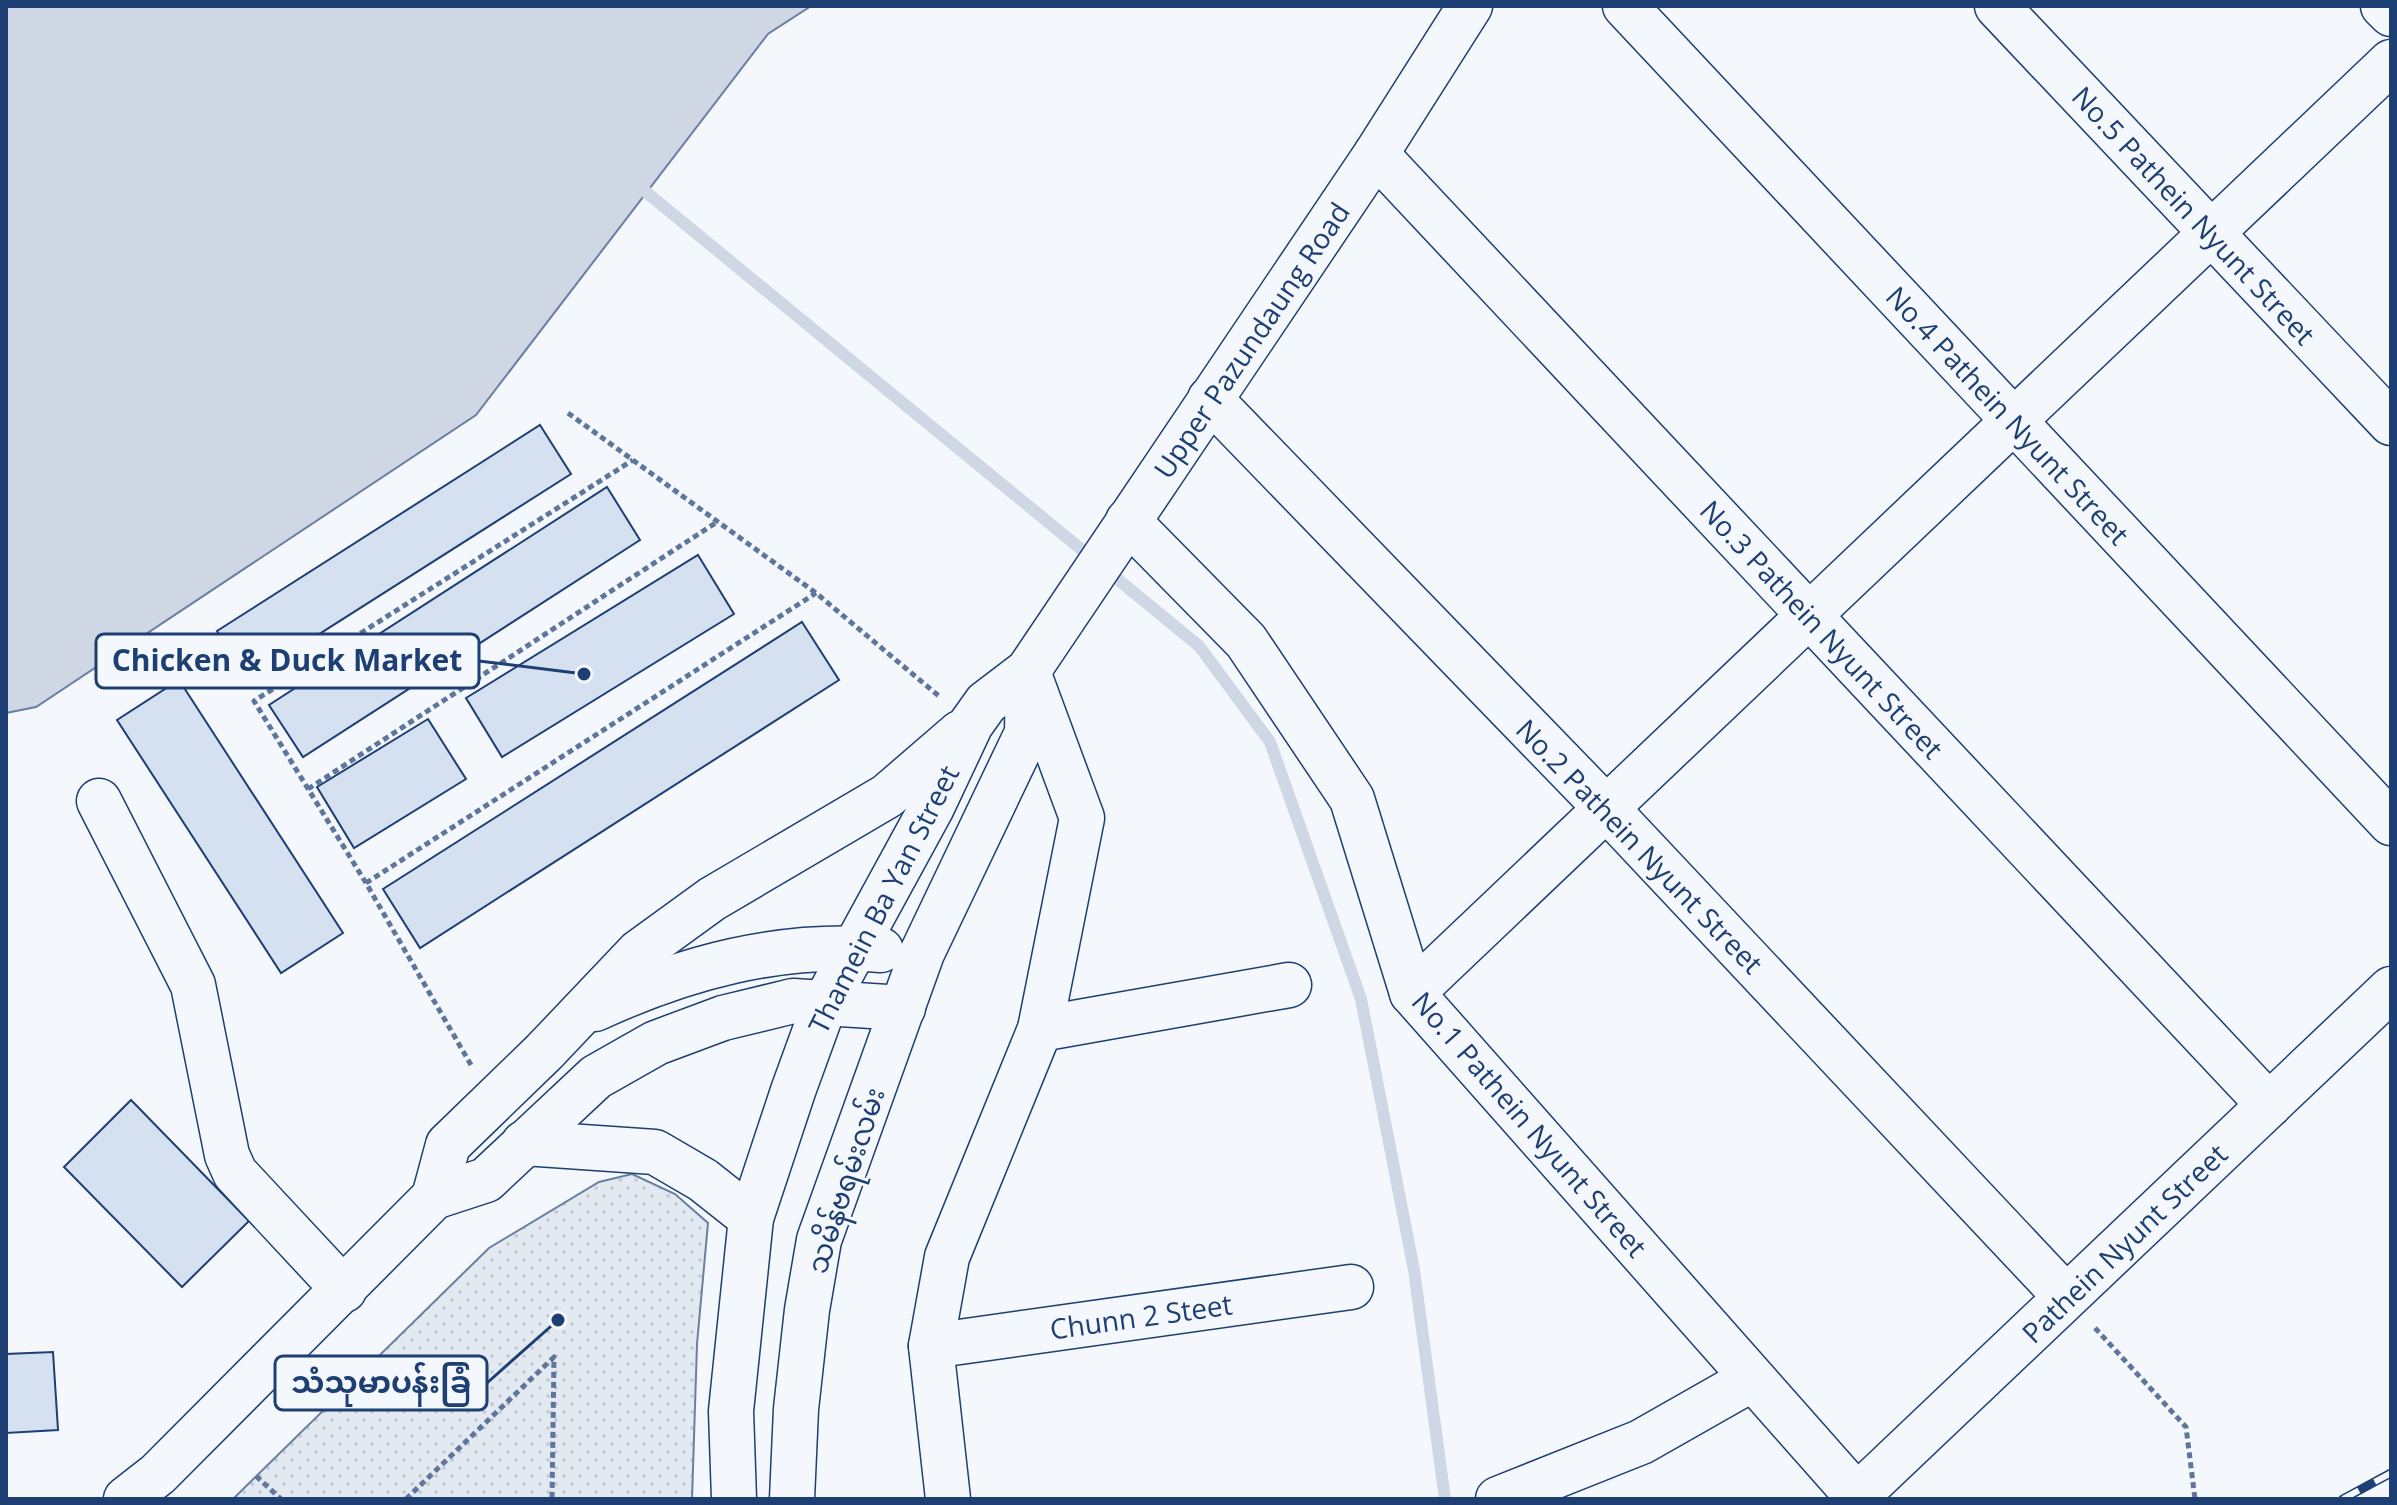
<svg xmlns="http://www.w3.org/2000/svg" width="2397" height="1505" font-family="'Open Sans','Noto Sans Myanmar',sans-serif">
<defs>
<pattern id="park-dots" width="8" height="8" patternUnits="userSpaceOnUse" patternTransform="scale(2)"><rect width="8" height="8" fill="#e3e9f0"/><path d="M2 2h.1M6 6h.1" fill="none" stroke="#c2c9d1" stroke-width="1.8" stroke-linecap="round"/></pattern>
</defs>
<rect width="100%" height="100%" fill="#f4f7fb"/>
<!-- park -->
<path fill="url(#park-dots)" stroke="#687fa3" stroke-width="2" d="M632,1174L675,1194L708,1223L697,1344L692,1499H233L489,1248L599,1182Z"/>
<!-- water -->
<path fill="#cfd7e4" stroke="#687fa3" stroke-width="2" d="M6,6H811L768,34L476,415L36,707L6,713Z"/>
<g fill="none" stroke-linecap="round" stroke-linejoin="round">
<!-- stream -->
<path stroke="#cfd7e4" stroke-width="12" d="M635,183L1199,646L1270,742L1361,999L1414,1270L1445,1499"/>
</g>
<!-- building -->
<g fill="#d5e0f0" stroke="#1d3f73" stroke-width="2">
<path d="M540,425L571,474L247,680L217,631Z"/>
<path d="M607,487L640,540L303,757L269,705Z"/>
<path d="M698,555L734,614L502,757L466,698Z"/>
<path d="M802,622L839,680L420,948L383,889Z"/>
<path d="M179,680L343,933L281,973L117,720Z"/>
<path d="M428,719L466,779L354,848L317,787Z"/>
<path d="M131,1100L249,1221L182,1287L64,1167Z"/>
<path d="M53,1352L58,1430L6,1433V1354Z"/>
</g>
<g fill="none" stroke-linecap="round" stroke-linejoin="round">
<!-- minor casing -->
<g stroke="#1d3f73" stroke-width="47">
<g id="minor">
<path d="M1625,6L2391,823"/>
<path d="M1997,6L2391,423"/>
<path d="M2383,6L2391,14"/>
<path d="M1376,154L2269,1105"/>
<path d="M1210,399L1607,809L2066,1297"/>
<path d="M1128,521L1246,641L1352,799L1412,993L1857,1496L2391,989"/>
<path d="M99,801L193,985L227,1155L235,1173L344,1290"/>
<path d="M1412,993L2391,62"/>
<path d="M1040,1029L1289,985"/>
<path d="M931,1346L1351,1287"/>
<path d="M948,1499L931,1346L947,1257L1040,1029L1082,818L1028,672"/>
<path d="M1498,1499L1641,1442L1752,1379"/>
</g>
</g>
<!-- major casing -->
<g stroke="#1d3f73" stroke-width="47">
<g id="major">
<path d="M595,1009C686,967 779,942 881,950"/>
<path d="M524,1143L655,1152L703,1180L751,1218"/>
<path d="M434,1197L448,1145L544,1052L639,952L712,899L887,796L960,733"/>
<path d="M126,1499L158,1474L434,1197L486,1180L596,1077L656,1043L723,1018L793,1001L903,1008"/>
<path d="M734,1499L731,1411L751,1218L793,1091L825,1003L932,807L971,724L986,703L1028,671L1376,154L1470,6"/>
<path d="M792,1499L796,1409L807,1310L819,1240L922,953L1027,733L1028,671"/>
</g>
</g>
<!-- path -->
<g stroke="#5e769c" stroke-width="5" stroke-dasharray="6 4" stroke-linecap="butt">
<path d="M568,413L816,593L940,697"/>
<path d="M308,789L717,522"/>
<path d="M366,883L816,593"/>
<path d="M471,1065L366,883L254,701L633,460"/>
<path d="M2095,1328L2186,1427L2195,1499"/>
<path d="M256,1476L281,1499"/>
<path d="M406,1499L554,1357L552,1499"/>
</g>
<!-- minor -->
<use href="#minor" stroke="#f4f7fb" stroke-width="44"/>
<!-- major -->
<use href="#major" stroke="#f4f7fb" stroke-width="44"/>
<!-- rail casing -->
<g stroke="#1d3f73" stroke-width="9">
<path id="rail" d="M2343,1499L2391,1473"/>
</g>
<!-- rail -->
<use href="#rail" stroke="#f4f7fb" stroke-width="6" stroke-dasharray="18" stroke-linecap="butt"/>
</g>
<g text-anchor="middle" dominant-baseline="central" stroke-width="6" stroke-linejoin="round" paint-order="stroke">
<!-- street labels -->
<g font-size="28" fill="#1d3f73" stroke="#f4f7fb">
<text transform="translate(2194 215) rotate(47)">No.5 Pathein Nyunt Street</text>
<text transform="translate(1251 340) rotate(-56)">Upper Pazundaung Road</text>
<text transform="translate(2008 415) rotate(47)">No.4 Pathein Nyunt Street</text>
<text transform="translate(1822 629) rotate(47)">No.3 Pathein Nyunt Street</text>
<text transform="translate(1640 846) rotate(46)">No.2 Pathein Nyunt Street</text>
<text transform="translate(883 899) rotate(-63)">Thamein Ba Yan Street</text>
<text transform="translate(1530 1124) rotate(49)">No.1 Pathein Nyunt Street</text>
<text transform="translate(845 1180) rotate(-72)">သမိန်ဗရမ်းလမ်း</text>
<text transform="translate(2124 1243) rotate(-44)">Pathein Nyunt Street</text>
<text transform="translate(1141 1316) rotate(-8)">Chunn 2 Steet</text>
</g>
</g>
<!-- callouts -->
<path fill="none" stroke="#1d3f73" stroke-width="3" d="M584 674L479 661M558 1320L487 1383"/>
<g fill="#1d3f73" stroke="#f4f7fb" stroke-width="3">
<circle cx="584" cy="674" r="8"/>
<circle cx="558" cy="1320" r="8"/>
</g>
<g fill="#f4f7fb" stroke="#1d3f73" stroke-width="3">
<rect x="96" y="634" width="383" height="54" rx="8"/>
<rect x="275" y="1356" width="212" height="54" rx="8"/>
</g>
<g font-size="30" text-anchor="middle" font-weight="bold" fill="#1d3f73">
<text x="287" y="671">Chicken &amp; Duck Market</text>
<text x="381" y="1393">သံသုမာပန်းခြံ</text>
</g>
<!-- border -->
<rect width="2397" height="1505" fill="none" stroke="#1d3f73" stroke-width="16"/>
</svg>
